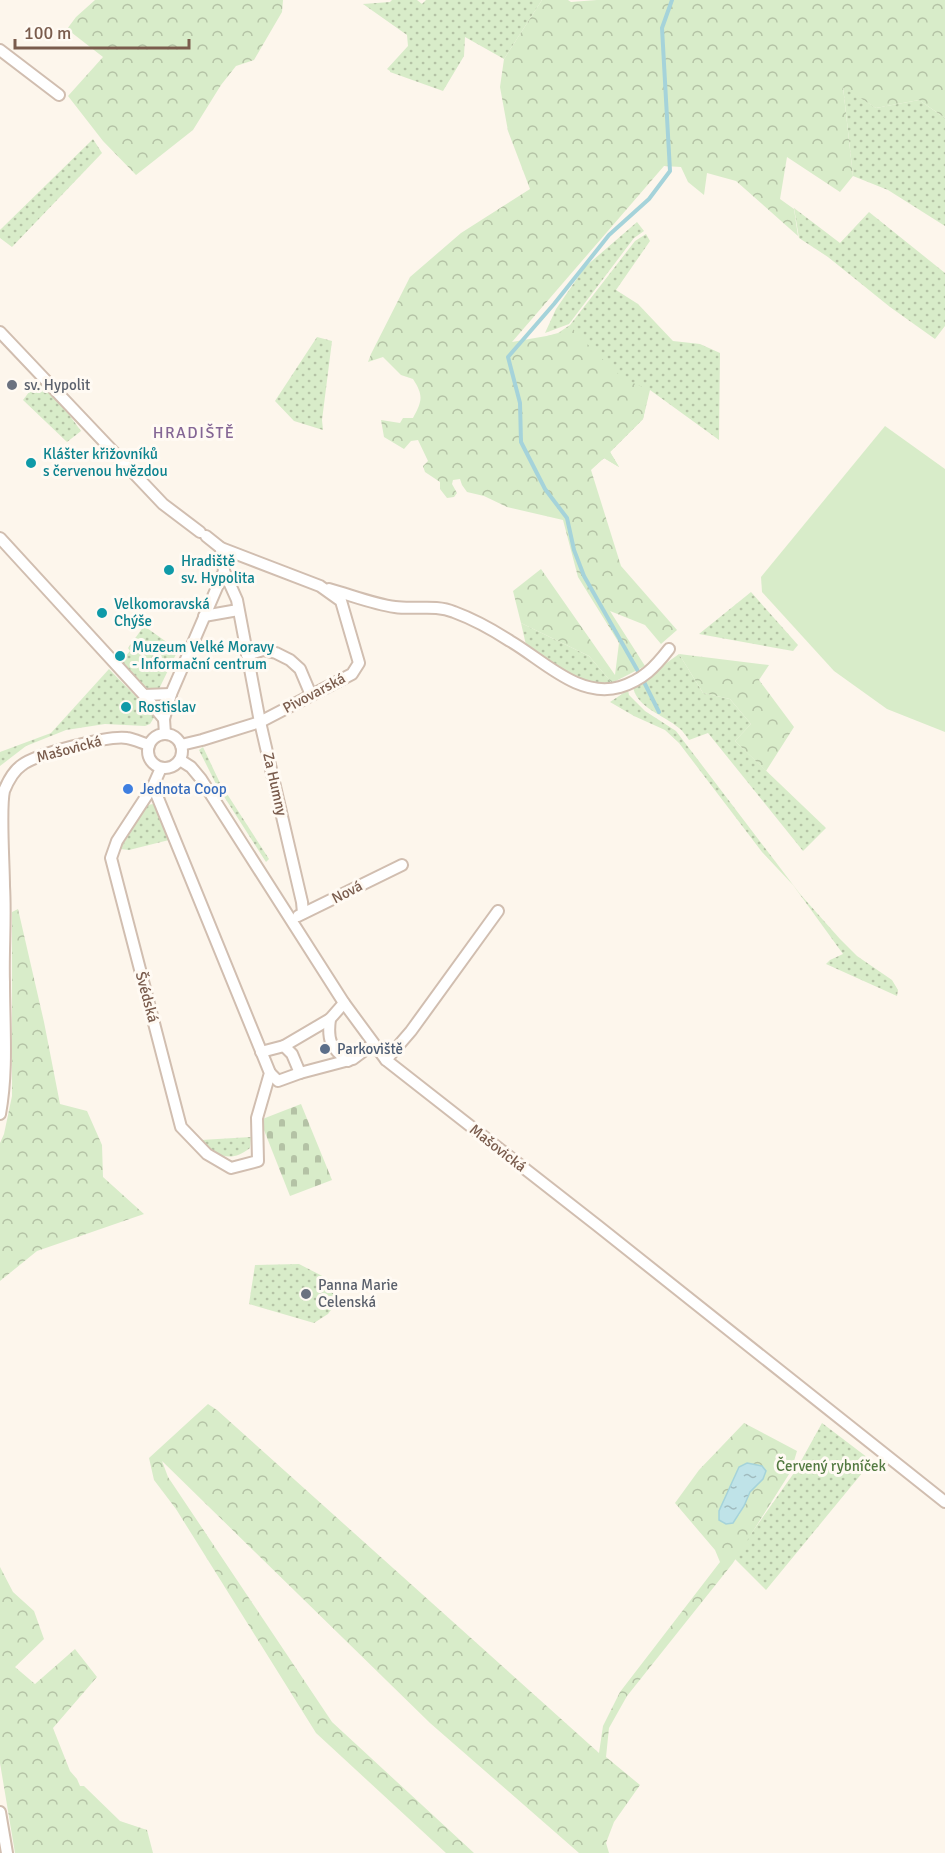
<svg xmlns="http://www.w3.org/2000/svg" width="945" height="1853" font-family="Signika,sans-serif">
<defs>
<pattern id="grass-dots" width="8" height="8" patternUnits="userSpaceOnUse" patternTransform="scale(1.5)"><rect width="8" height="8" fill="#d8ecc9"/><path d="M2 2h.1M6 6h.1" fill="none" stroke="#b4c2a5" stroke-width="1.8" stroke-linecap="round"/></pattern>
<pattern id="forest-crowns" width="20" height="18" patternUnits="userSpaceOnUse" patternTransform="scale(1.5)"><rect width="20" height="18" fill="#d8ecc9"/><path d="M2 6a3 3 0 1 1 6 0M12 15a3 3 0 1 1 6 0" fill="none" stroke="#b4c2a5"/></pattern>
<pattern id="cemetery-stones" width="16" height="16" patternUnits="userSpaceOnUse" patternTransform="scale(1.5)"><rect width="16" height="16" fill="#d8ecc9"/><path d="M2 7V4a2 2 0 0 1 4 0v3zM10 15v-3a2 2 0 0 1 4 0v3z" fill="#b4c2a5"/></pattern>
<pattern id="water-ripples" width="26" height="14" patternUnits="userSpaceOnUse" patternTransform="scale(1.5)"><rect width="26" height="14" fill="#bfe3e8"/><path d="M2 4q2-2 4 0t4 0M15 11q2-2 4 0t4 0" fill="none" stroke="#a0bbbe"/></pattern>
</defs>
<rect width="100%" height="100%" fill="#fdf6ec"/>
<!-- grass -->
<g fill="url(#grass-dots)">
<path d="M392,0H417L422,4L426,0H542L504,59L465,37L464,56L443,91L390,72V71L387,69L408,46L407,35L363,4L390,2Z"/>
<path d="M843,86L876,108L919,100L945,118V226L888,190L853,176Z"/>
<path d="M93,139L102,153L12,247L0,238V230Z"/>
<path d="M794,208L840,243L869,212L945,273V326L935,339L890,307L828,257L799,238Z"/>
<path d="M637,222L644,231L634,238L569,324L545,333L556,309L585,267Z"/>
<path d="M646,234L650,241L616,290L638,304L673,341L700,344L720,353L719,440L650,390L643,419L610,452L619,467L604,458L591,469L547,336L558,333L570,325L635,241Z"/>
<path d="M317,337L332,341L322,420L323,430L294,421L275,401Z"/>
<path d="M39,379L59,401L81,431L67,442L23,400Z"/>
<path d="M751,592L798,645L793,651L699,634Z"/>
<path d="M521,623L589,656L612,683C607,683 602,685 598,685C575,685 544,658 526,645Z"/>
<path d="M144,626L178,650L158,691L143,687L121,662L130,651L128,648Z"/>
<path d="M679,654L703,693L730,699L751,724L735,741L826,828L803,851L708,733L689,740C686,736 683,731 679,728C664,715 637,708 633,687Z"/>
<path d="M109,669L155,716L150,724L145,726L105,724L66,730L26,746L0,766V752L51,733Z"/>
<path d="M628,690L629,695L645,711L676,731L800,894L840,939L857,956L892,980L898,990L897,996L826,964L830,960L843,954L793,885L762,852L679,743L665,730L634,716L610,702Z"/>
<path d="M203,747L220,783L269,859L266,862L216,784L199,750Z"/>
<path d="M153,804H157L173,839L129,850L120,849L145,809L148,805Z"/>
<path d="M251,1137L250,1148C231,1163 217,1157 201,1140Z"/>
<path d="M299,1264L330,1280L336,1303L328,1314L314,1323L249,1304L255,1265Z"/>
<path d="M822,1423L872,1461L766,1590L734,1558L796,1470Z"/>
</g>
<!-- forest -->
<g fill="url(#forest-crowns)" fill-rule="evenodd">
<path d="M95,0H283L282,12L254,60L236,66L221,85L193,130L136,175L103,141L68,96L103,57L67,29L76,17Z"/>
<path d="M542,0H568L571,2L597,0H945V118L919,100L876,108L843,87L853,176L840,192L787,157L780,199L794,209L798,236L736,181L707,173L704,195L688,182L681,167L664,166L512,342L558,334L570,326L598,355L624,379L649,390L643,419L610,452L619,467L604,458L591,470L621,566L677,630L661,644L645,625L610,611L645,666L612,683L589,656L521,623L513,591L541,569L615,675L619,643L578,577L563,520L507,507L484,496L467,492L462,485L460,479L453,480L452,484L457,493L454,497L447,498L440,489V482L425,472L423,466L428,461L418,440L411,441L404,449L384,437L381,420L400,423L403,418H413C422,401 424,396 413,379L401,375L383,357L368,362L371,354L410,277L461,233L530,189L508,131L500,87L504,59Z"/>
<path d="M679,654L769,665L759,680L794,727L766,771L735,741L751,724L730,699L703,693Z"/>
<path d="M18,909L44,1022L60,1104L87,1111L102,1145L103,1177L144,1214L37,1251L0,1281V1143L4,1134L12,1096V912Z"/>
<path d="M208,1404L217,1410L599,1753L603,1726L620,1692L720,1562L715,1550L675,1503L699,1470L744,1423L797,1451L791,1471L733,1563L627,1696L609,1728L606,1757L640,1785L614,1822L606,1843L609,1853H579L430,1723L162,1461L168,1477L332,1722L474,1853H446L316,1733L176,1509L154,1480L149,1458ZM747,1463L762,1466L766,1471L763,1479L750,1492L739,1515L727,1496L739,1467Z"/>
<path d="M0,1567L13,1592L34,1611L44,1639L15,1667L35,1684L75,1649L97,1677L53,1728L70,1771L77,1779L80,1786H84L120,1821L147,1830L153,1853H15L0,1763Z"/>
</g>
<!-- cemetery -->
<path fill="url(#cemetery-stones)" d="M301,1104L332,1180L290,1196L260,1120Z"/>
<!-- garden -->
<path fill="#d8ecc9" d="M885,426L945,469V732L887,709L834,671L762,592L761,577Z"/>
<!-- water -->
<path fill="url(#water-ripples)" stroke="#a5d3da" stroke-width="1.5" d="M747,1463L762,1466L766,1471L763,1479L750,1492L744,1506L733,1523L726,1524L719,1520V1511L739,1467Z"/>
<g fill="none" stroke-linecap="round" stroke-linejoin="round">
<!-- stream -->
<path stroke="#a5d3da" stroke-width="4" d="M659,712L643,680L584,576L574,550L567,518L545,489L521,442L520,403L508,357L554,304L609,235L649,199L670,171L662,28L672,0"/>
<!-- minor casing -->
<g stroke="#d1beb0" stroke-width="14">
<g id="minor">
<path d="M0,50L59,95"/>
<path d="M0,332L163,504L200,532"/>
<path d="M0,538L144,695L171,694"/>
<path d="M224,571L237,600L260,722L302,902L303,913"/>
<path d="M329,589C351,595 373,604 395,607C415,610 435,604 454,612C473,619 493,630 510,641C543,660 579,699 620,687C643,680 655,667 669,649"/>
<path d="M204,616L238,610"/>
<path d="M247,655L263,650L276,653L290,660L300,669L311,695"/>
<path d="M144,695L164,719"/>
<circle cx="165" cy="751" r="17"/>
<path d="M165,734L164,719L171,694L224,571L221,548"/>
<path d="M181,745L202,740L260,722L352,674L359,663L341,601L320,586L221,548L206,536"/>
<path d="M180,760L191,767L201,779L344,1003L386,1060L598,1226L945,1502"/>
<path d="M153,786L117,841L111,858L181,1127L207,1154L231,1168L258,1161L257,1118L270,1073L153,786L161,768"/>
<path d="M298,916L402,865"/>
<path d="M330,1019C327,1041 331,1048 348,1061"/>
<path d="M284,1046L292,1054L300,1073"/>
<path d="M261,1052L284,1046L330,1019L344,1003"/>
<path d="M386,1060L411,1031L498,911"/>
<path d="M270,1073L278,1081L300,1073L353,1059L373,1044"/>
<path d="M0,1114C8,1071 4,1026 4,982C3,950 6,918 4,886C4,865 0,808 4,791C8,781 13,771 22,765C36,754 109,735 127,738C134,739 142,743 149,745"/>
<path d="M0,1812L7,1853"/>
</g>
</g>
<!-- minor -->
<use href="#minor" stroke="#fff" stroke-width="10"/>
</g>
<!-- markers -->
<g fill="#6b7280" stroke="#fffaf3" stroke-width="2">
<circle cx="12" cy="385" r="6"/>
<circle cx="306" cy="1294" r="6"/>
</g>
<g fill="#0f9aa8" stroke="#fffaf3" stroke-width="2">
<circle cx="31" cy="463" r="6"/>
<circle cx="169" cy="570" r="6"/>
<circle cx="102" cy="613" r="6"/>
<circle cx="120" cy="656" r="6"/>
<circle cx="126" cy="707" r="6"/>
</g>
<circle fill="#3f7fe0" stroke="#fffaf3" stroke-width="2" cx="128" cy="789" r="6"/>
<circle fill="#5c6f8a" stroke="#fffaf3" stroke-width="2" cx="325" cy="1049" r="6"/>
<g text-anchor="middle" dominant-baseline="central" stroke-width="6" stroke-linejoin="round" paint-order="stroke">
<!-- worship labels -->
<g font-size="15" fill="#5b616d" stroke="#fffaf3" text-anchor="start">
<text x="24" y="385">sv. Hypolit</text>
<text x="318" y="1285">Panna Marie<tspan x="318" dy="17">Celenská</tspan></text>
</g>
<!-- culture labels -->
<g font-size="15" fill="#0d838f" stroke="#fffaf3" text-anchor="start">
<text x="43" y="454">Klášter křižovníků<tspan x="43" dy="17">s červenou hvězdou</tspan></text>
<text x="181" y="561">Hradiště<tspan x="181" dy="17">sv. Hypolita</tspan></text>
<text x="114" y="604">Velkomoravská<tspan x="114" dy="17">Chýše</tspan></text>
<text x="132" y="647">Muzeum Velké Moravy<tspan x="132" dy="17">- Informační centrum</tspan></text>
<text x="138" y="707">Rostislav</text>
</g>
<!-- street labels -->
<g font-size="15" fill="#7a5c4d" stroke="#fffaf3">
<text transform="translate(314 693) rotate(-28)">Pivovarská</text>
<text transform="translate(69 749) rotate(-15)">Mašovická</text>
<text transform="translate(275 784) rotate(77)">Za Humny</text>
<text transform="translate(347 892) rotate(-27)">Nová</text>
<text transform="translate(147 997) rotate(75)">Švédská</text>
<text transform="translate(498 1148) rotate(38)">Mašovická</text>
</g>
<!-- shop labels -->
<g font-size="15" fill="#366cbe" stroke="#fffaf3" text-anchor="start">
<text x="140" y="789">Jednota Coop</text>
</g>
<!-- service labels -->
<g font-size="15" fill="#4e5e75" stroke="#fffaf3" text-anchor="start">
<text x="337" y="1049">Parkoviště</text>
</g>
<!-- park labels -->
<g font-size="15" fill="#537a41" stroke="#fffaf3">
<text x="831" y="1466">Červený rybníček</text>
</g>
<!-- neighbourhood labels -->
<g font-size="16" letter-spacing="1.5" fill="#846695" stroke="#fffaf3">
<text x="194" y="433">HRADIŠTĚ</text>
</g>
</g>
<!-- scale -->
<path d="M15 39v9h174v-9" fill="none" stroke="#7a5c4d" stroke-width="3"/>
<text x="24" y="39" font-size="18" fill="#7a5c4d" stroke="#fffaf3" stroke-width="4.5" paint-order="stroke">100 m</text>
</svg>
